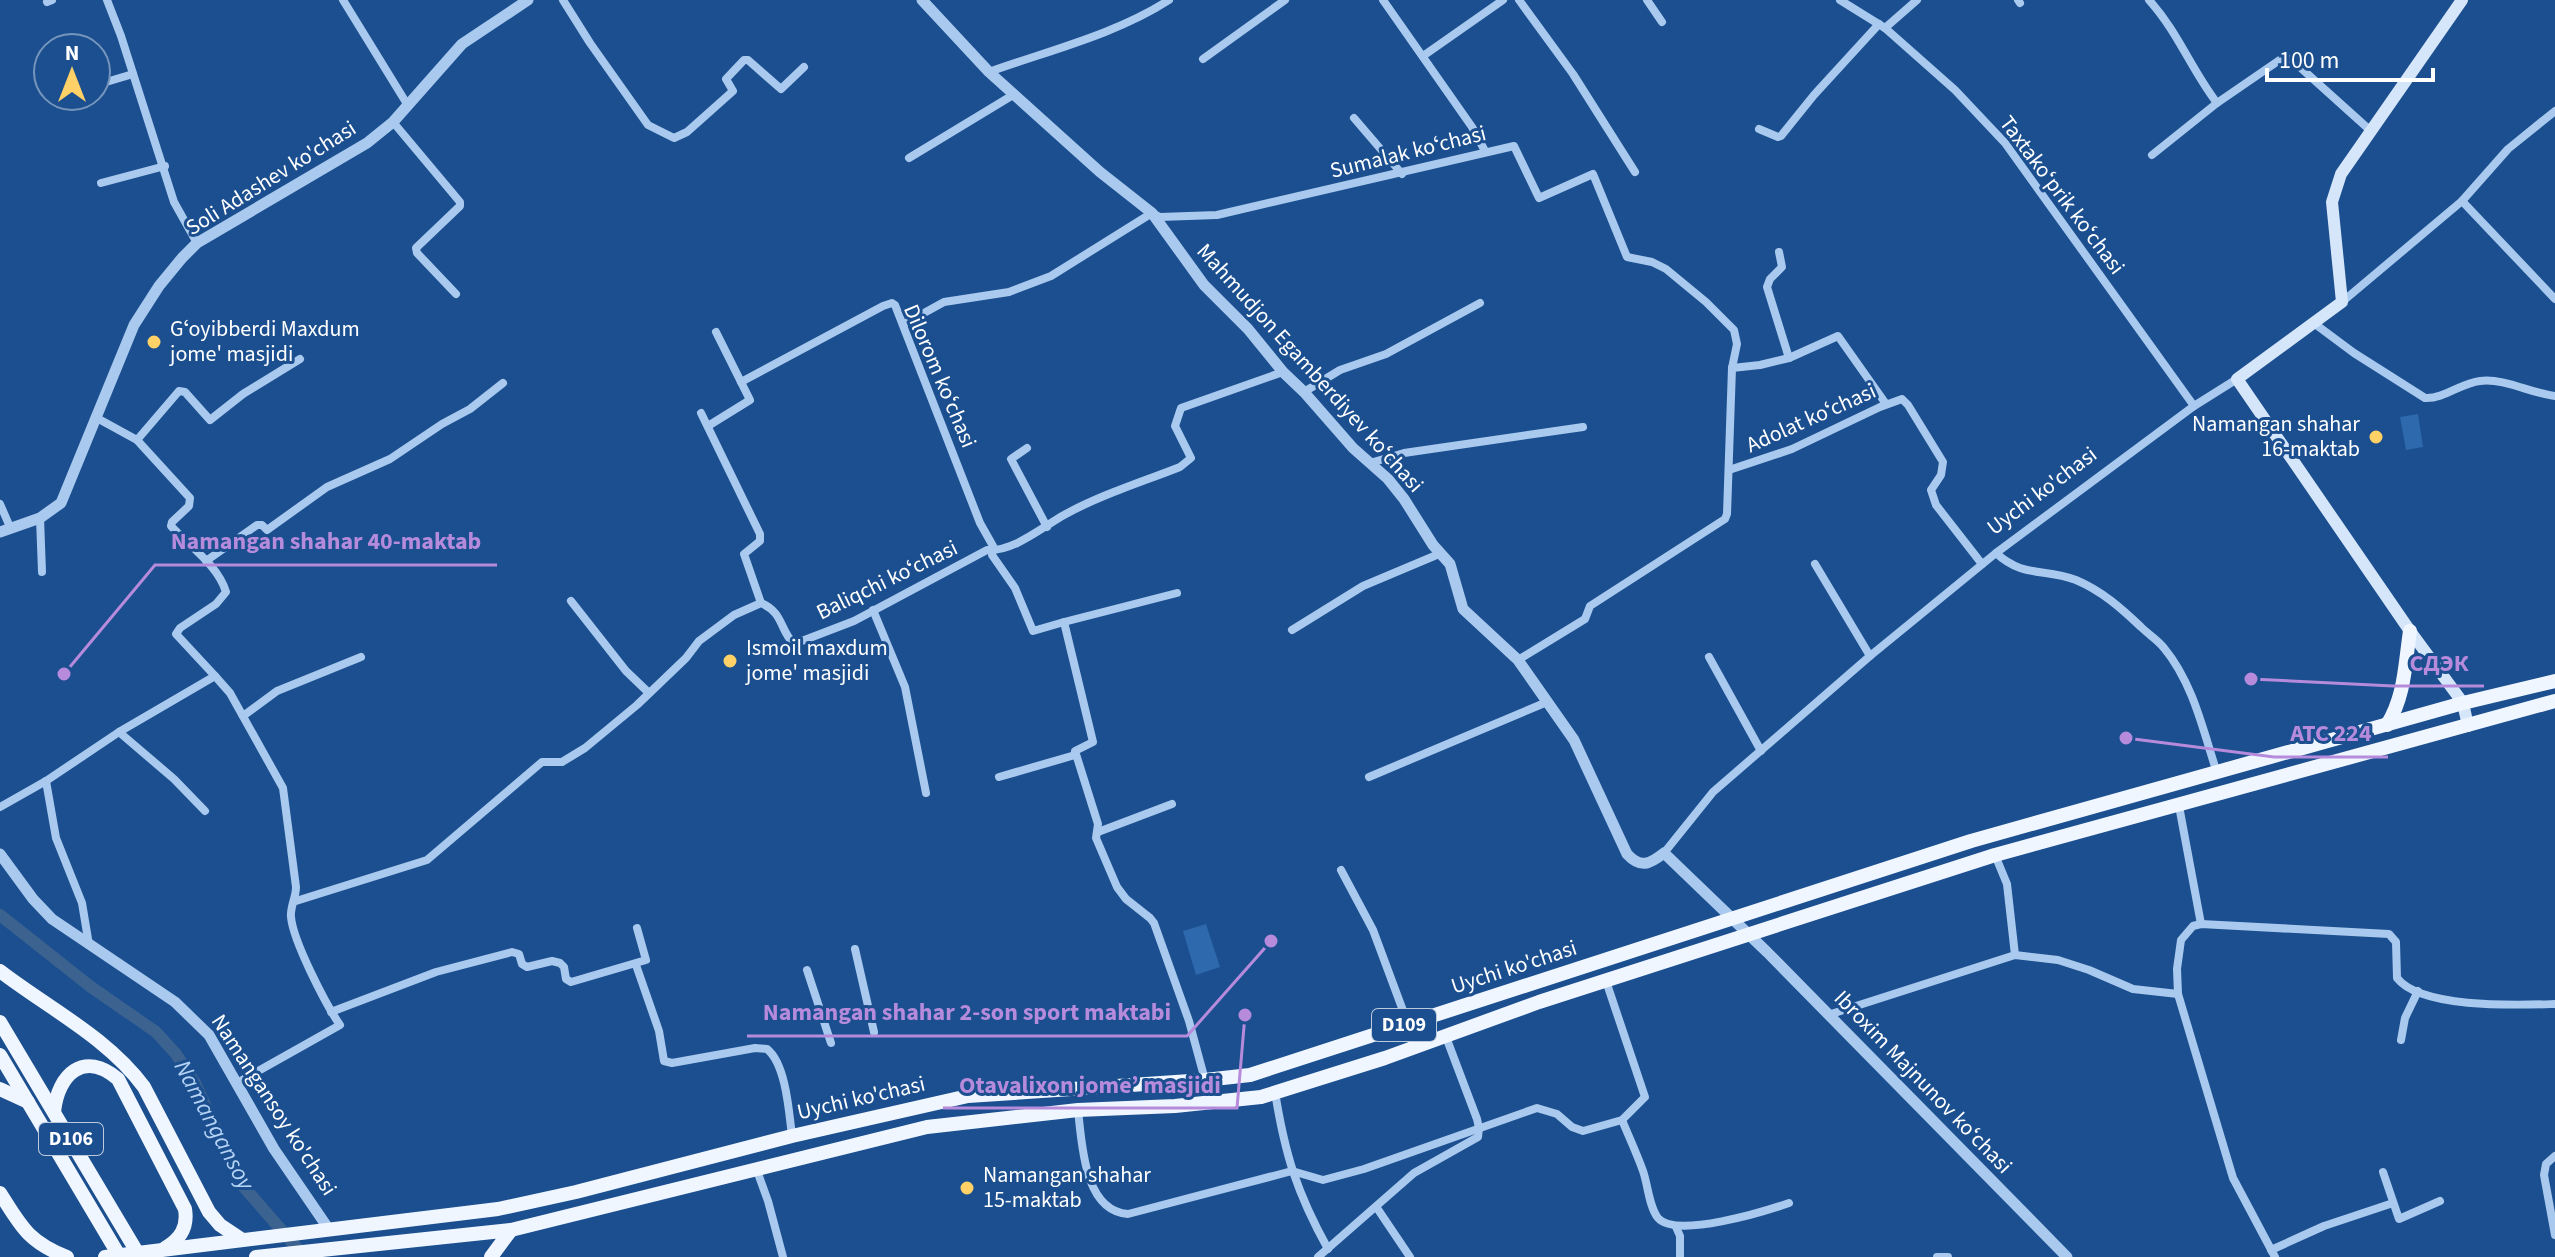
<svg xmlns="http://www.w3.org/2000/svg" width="2555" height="1257" font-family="'Source Sans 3',sans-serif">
<rect width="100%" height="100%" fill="#1b4f8f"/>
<!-- green -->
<g fill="#2e69ad">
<path d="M2418,414L2423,447L2406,450L2400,417Z"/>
<path d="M1206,924L1220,967L1196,975L1183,931Z"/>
</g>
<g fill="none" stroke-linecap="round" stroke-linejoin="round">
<!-- canal -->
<path stroke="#3c6290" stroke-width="12" d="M0,915L91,987L156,1032L176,1054L195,1083L242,1185L305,1257"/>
<!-- minor -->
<g stroke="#a9c9ee" stroke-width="8">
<path d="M107,0L121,36L174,202L197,243"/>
<path d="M343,0L407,104"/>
<path d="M563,0L590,43L648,125L674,138L687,132L733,91L726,79L744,60H748L781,89L804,67"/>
<path d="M1383,0L1472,127L1485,151"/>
<path d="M1519,0L1573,74L1635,172"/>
<path d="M1647,0L1662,22"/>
<path d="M1840,0L1885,28L1955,90L2005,143L2194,406"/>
<path d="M2018,0L2020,3"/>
<path d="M2149,0C2178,32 2191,69 2217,103L2284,57L2292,60L2372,132"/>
<path d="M47,2L52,0"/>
<path d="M1885,28L1917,0"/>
<path d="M1423,56L1503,0"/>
<path d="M1203,59L1285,0"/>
<path d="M989,72C1047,51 1117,34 1169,0"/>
<path d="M96,85L133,74"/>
<path d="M1354,118L1402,174"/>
<path d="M393,122L460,202V206L416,248L417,253L456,294"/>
<path d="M1759,129L1778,137L1781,136L1814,95L1879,24"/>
<path d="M2152,155L2217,103"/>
<path d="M909,158L1013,95"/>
<path d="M101,183L165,166"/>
<path d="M2462,201L2555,299"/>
<path d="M1779,252L1782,267L1770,279L1767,287L1789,358"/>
<path d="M2342,302L2462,201L2508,149L2555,111"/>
<path d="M904,324L944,302L1009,292L1051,276L1152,213L1160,217L1217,215L1514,146L1539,198L1593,174L1627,257L1652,262L1666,269L1706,302L1734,330L1737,344L1732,368L1727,514L1725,519L1590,606L1585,619L1518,660"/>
<path d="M2315,324L2354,353L2425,398C2444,399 2461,383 2480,381C2505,378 2530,393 2555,396"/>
<path d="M1732,368L1760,365L1789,358L1838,336L1886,404"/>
<path d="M741,382L883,306L892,303L895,305L980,523L993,546L992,555L1015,588L1033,631L1064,622L1093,742L1075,751L1098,824L1096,838L1117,887L1126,899L1150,918L1154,923L1189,1021L1205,1080"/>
<path d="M1304,392L1340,370L1386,354L1480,303"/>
<path d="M701,413L760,534V541L744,554L761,603"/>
<path d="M708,426L750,400L716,332"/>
<path d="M137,440L179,391L185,392L210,420L243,394L300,359"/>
<path d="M1027,448L1011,459L1047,527"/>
<path d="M1370,463L1404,453L1583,427"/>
<path d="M1729,470L1792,449L1880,407L1902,399L1908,405L1943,462L1941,475L1931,490L1936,505L1982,564"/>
<path d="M0,504L10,527"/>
<path d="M40,518L42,572"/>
<path d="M1996,553C2023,578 2044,568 2076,580C2102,591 2121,608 2141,627C2148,634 2158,640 2164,648C2193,683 2203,730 2217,773"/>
<path d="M206,561L257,525H262L267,530L327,487L390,459L442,424L470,409L503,383"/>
<path d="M1815,564L1870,656"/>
<path d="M571,601L626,671L649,693"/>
<path d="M873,610L905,687L926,793"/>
<path d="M1064,622L1177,593"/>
<path d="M1292,630L1363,586L1439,554"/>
<path d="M1709,657L1761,751"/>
<path d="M215,676L230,693L283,788L296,887C296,898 290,906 291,917C293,941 326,1005 340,1025L237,1083"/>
<path d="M243,716L277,691L361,657"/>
<path d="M119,732L174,779L205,811"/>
<path d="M999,777L1075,755"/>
<path d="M1369,777L1547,702"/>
<path d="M46,781L56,838L82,903L89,945"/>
<path d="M2179,806L2201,924"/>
<path d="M0,807L46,781L119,732L215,676L176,634L180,628L216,604L226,592C218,565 189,546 171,526L172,522L189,506L190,498L137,440L95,417"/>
<path d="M1098,832L1172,804"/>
<path d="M1664,853L1713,792L1870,656L1996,553L2194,406L2237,379"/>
<path d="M1995,855L2007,884L2015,955"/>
<path d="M1341,870L1373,930L1408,1024"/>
<path d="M296,901L427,860L542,762H562L585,748L637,705L686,658L699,641L734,615L761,603C784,613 779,629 794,644L854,621L987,550C1013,552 1041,528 1064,515C1100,495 1142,482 1180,467L1191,458L1175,426L1181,408L1283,372"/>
<path d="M855,949L874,1032"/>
<path d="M636,965L659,1031L664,1061L672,1063L755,1048L767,1049C786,1064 789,1112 792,1136"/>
<path d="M807,970L831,1043"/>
<path d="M331,1012L436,972L512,952L519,954L522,964L527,967L552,961L560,963L564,967L566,979L571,982L646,960L637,928"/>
<path d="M1828,1015L2015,955L2058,960L2089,970L2133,989L2178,994"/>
<path d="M2401,1040L2405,1018L2418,991"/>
<path d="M1275,1092C1285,1155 1297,1193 1328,1249"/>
<path d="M1078,1110C1082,1144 1084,1211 1128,1214L1292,1171L1323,1180L1364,1169L1537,1108L1557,1114L1572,1127L1583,1131L1622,1120L1645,1097L1606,981"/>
<path d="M1622,1120C1629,1137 1637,1154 1643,1171C1648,1185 1649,1207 1658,1218C1676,1239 1766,1211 1789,1203"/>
<path d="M2555,1156L2546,1164L2544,1175L2555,1235"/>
<path d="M756,1168L768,1201L783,1257"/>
<path d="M2383,1172L2399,1219L2440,1201"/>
<path d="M1377,1208L1410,1257"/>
<path d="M1676,1227L1680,1236V1257"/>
<path d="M2271,1250L2324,1226L2393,1203"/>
<path d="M1318,1257L1414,1173L1478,1137L1479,1128L1477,1119L1446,1037"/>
<path d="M1937,1257H1948"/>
<path d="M2275,1257L2233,1178L2178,994L2177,969L2181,940L2193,926L2201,924L2389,934L2396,942L2397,978C2421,1009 2518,1005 2555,1004"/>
</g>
<!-- tertiary -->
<g stroke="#a9c9ee" stroke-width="11">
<path d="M922,0L989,72L1100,172L1152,213L1204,285L1248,329L1283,372L1304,392L1353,448L1388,479L1404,499L1433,545L1450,564L1463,609L1518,660L1574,740L1627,854C1641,869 1650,864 1664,853L1767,952L2067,1257"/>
<path d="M0,532L40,518L61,503L134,325L159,286L182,258L197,243L367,143L393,122L462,44L528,0"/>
<path d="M0,854L33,899L52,919L175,1002L209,1035L274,1149L328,1228"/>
</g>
<!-- secondary -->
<path stroke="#d6e6fa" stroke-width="12" d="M2462,0L2341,174L2332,202L2342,302L2237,379L2410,631L2463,703L2468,726"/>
<!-- primary -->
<g stroke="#f0f6ff" stroke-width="14">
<path d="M2387,725C2405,696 2405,664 2410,631"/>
<path d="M0,971C48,1008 107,1037 144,1087L209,1212L220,1225L241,1239"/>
<path d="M0,1022L140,1257"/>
<path d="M0,1055L120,1257"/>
<path d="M0,1089L28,1102"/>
<path d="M54,1112C58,1074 84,1050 118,1079L185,1209C188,1227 181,1239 165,1248"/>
<path d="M0,1193C21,1226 28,1242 67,1257"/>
<path d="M105,1257L498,1209L576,1192L792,1136L968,1096L1205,1080L1250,1075L1971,841L2463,703L2555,681"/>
<path d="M256,1257L511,1230L927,1127L1078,1110L1175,1106L1261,1097L1385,1058L1539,1002L1995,855L2555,701"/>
<path d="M491,1257L511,1230"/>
</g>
</g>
<!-- markers -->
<g fill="#ffd166" stroke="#1b4f8f" stroke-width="3">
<circle cx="154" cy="342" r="8"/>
<circle cx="2376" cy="437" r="8"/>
<circle cx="730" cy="661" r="8"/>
<circle cx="967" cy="1188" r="8"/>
</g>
<g text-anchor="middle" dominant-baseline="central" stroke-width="6" stroke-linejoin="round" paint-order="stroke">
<!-- shield labels -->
<g fill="#1b4f8f" stroke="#bbcadd" stroke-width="2">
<rect x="1372" y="1009" width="64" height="32" rx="6"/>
<rect x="39" y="1123" width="64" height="32" rx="6"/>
</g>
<g font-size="20" font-weight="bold" fill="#fff">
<text x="1404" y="1025">D109</text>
<text x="71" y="1139">D106</text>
</g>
<!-- street labels -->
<g font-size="22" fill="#fff" stroke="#1b4f8f">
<text transform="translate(1408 152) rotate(-14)">Sumalak koʻchasi</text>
<text transform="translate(271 178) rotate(-32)">Soli Adashev ko'chasi</text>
<text transform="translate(2062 195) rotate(53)">Taxtakoʻprik koʻchasi</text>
<text transform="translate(1310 368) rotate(48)">Mahmudjon Egamberdiyev koʻchasi</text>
<text transform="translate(940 376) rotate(67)">Dilorom koʻchasi</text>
<text transform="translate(1811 418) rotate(-24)">Adolat koʻchasi</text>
<text transform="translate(2042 491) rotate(-37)">Uychi ko'chasi</text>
<text transform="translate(887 580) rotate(-26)">Baliqchi koʻchasi</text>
<text transform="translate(1514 967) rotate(-18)">Uychi ko'chasi</text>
<text transform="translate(1923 1082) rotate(46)">Ibroxim Majnunov koʻchasi</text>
<text transform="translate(861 1098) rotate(-13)">Uychi ko'chasi</text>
<text transform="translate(274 1105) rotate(57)">Namangansoy ko'chasi</text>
</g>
<!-- poi labels -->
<g font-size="22" fill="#fff" stroke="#1b4f8f" text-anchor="start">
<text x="170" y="329">Gʻoyibberdi Maxdum<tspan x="170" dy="25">jome' masjidi</tspan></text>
<text x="2360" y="424" text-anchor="end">Namangan shahar<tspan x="2360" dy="25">16-maktab</tspan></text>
<text x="746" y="648">Ismoil maxdum<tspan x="746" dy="25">jome' masjidi</tspan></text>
<text x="983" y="1175">Namangan shahar<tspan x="983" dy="25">15-maktab</tspan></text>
</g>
<!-- water labels -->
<g font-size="24" font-style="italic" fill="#b5d3f5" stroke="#1b4f8f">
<text transform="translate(214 1125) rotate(62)">Namangansoy</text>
</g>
</g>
<!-- callouts -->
<path fill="none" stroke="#b68bdc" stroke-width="3" d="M64 674L155 565H497M2251 679L2393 686H2484M2126 738L2274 757H2388M1271 941L1187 1036H747M1245 1015L1237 1108H943"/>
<g fill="#b68bdc" stroke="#1b4f8f" stroke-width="3">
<circle cx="64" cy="674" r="8"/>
<circle cx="2251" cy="679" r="8"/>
<circle cx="2126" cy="738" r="8"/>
<circle cx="1271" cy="941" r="8"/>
<circle cx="1245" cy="1015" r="8"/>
</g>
<g font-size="24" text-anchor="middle" font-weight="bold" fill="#b68bdc" stroke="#1b4f8f" stroke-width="6" stroke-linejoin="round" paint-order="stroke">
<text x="326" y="549">Namangan shahar 40-maktab</text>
<text x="2439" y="671">СДЭК</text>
<text x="2331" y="741">ATC 224</text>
<text x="967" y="1020">Namangan shahar 2-son sport maktabi</text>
<text x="1090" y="1093">Otavalixon jome’ masjidi</text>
</g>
<!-- north arrow -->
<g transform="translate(72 72)"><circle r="38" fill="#1b4f8f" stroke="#7695bc" stroke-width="2"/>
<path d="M0-6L14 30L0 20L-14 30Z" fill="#ffd166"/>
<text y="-12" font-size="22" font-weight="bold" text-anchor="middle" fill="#ffffff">N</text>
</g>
<!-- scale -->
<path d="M2267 68v12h166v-12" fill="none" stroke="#ffffff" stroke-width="4"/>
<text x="2279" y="68" font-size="24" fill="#ffffff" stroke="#1b4f8f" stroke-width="6" paint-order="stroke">100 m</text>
</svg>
